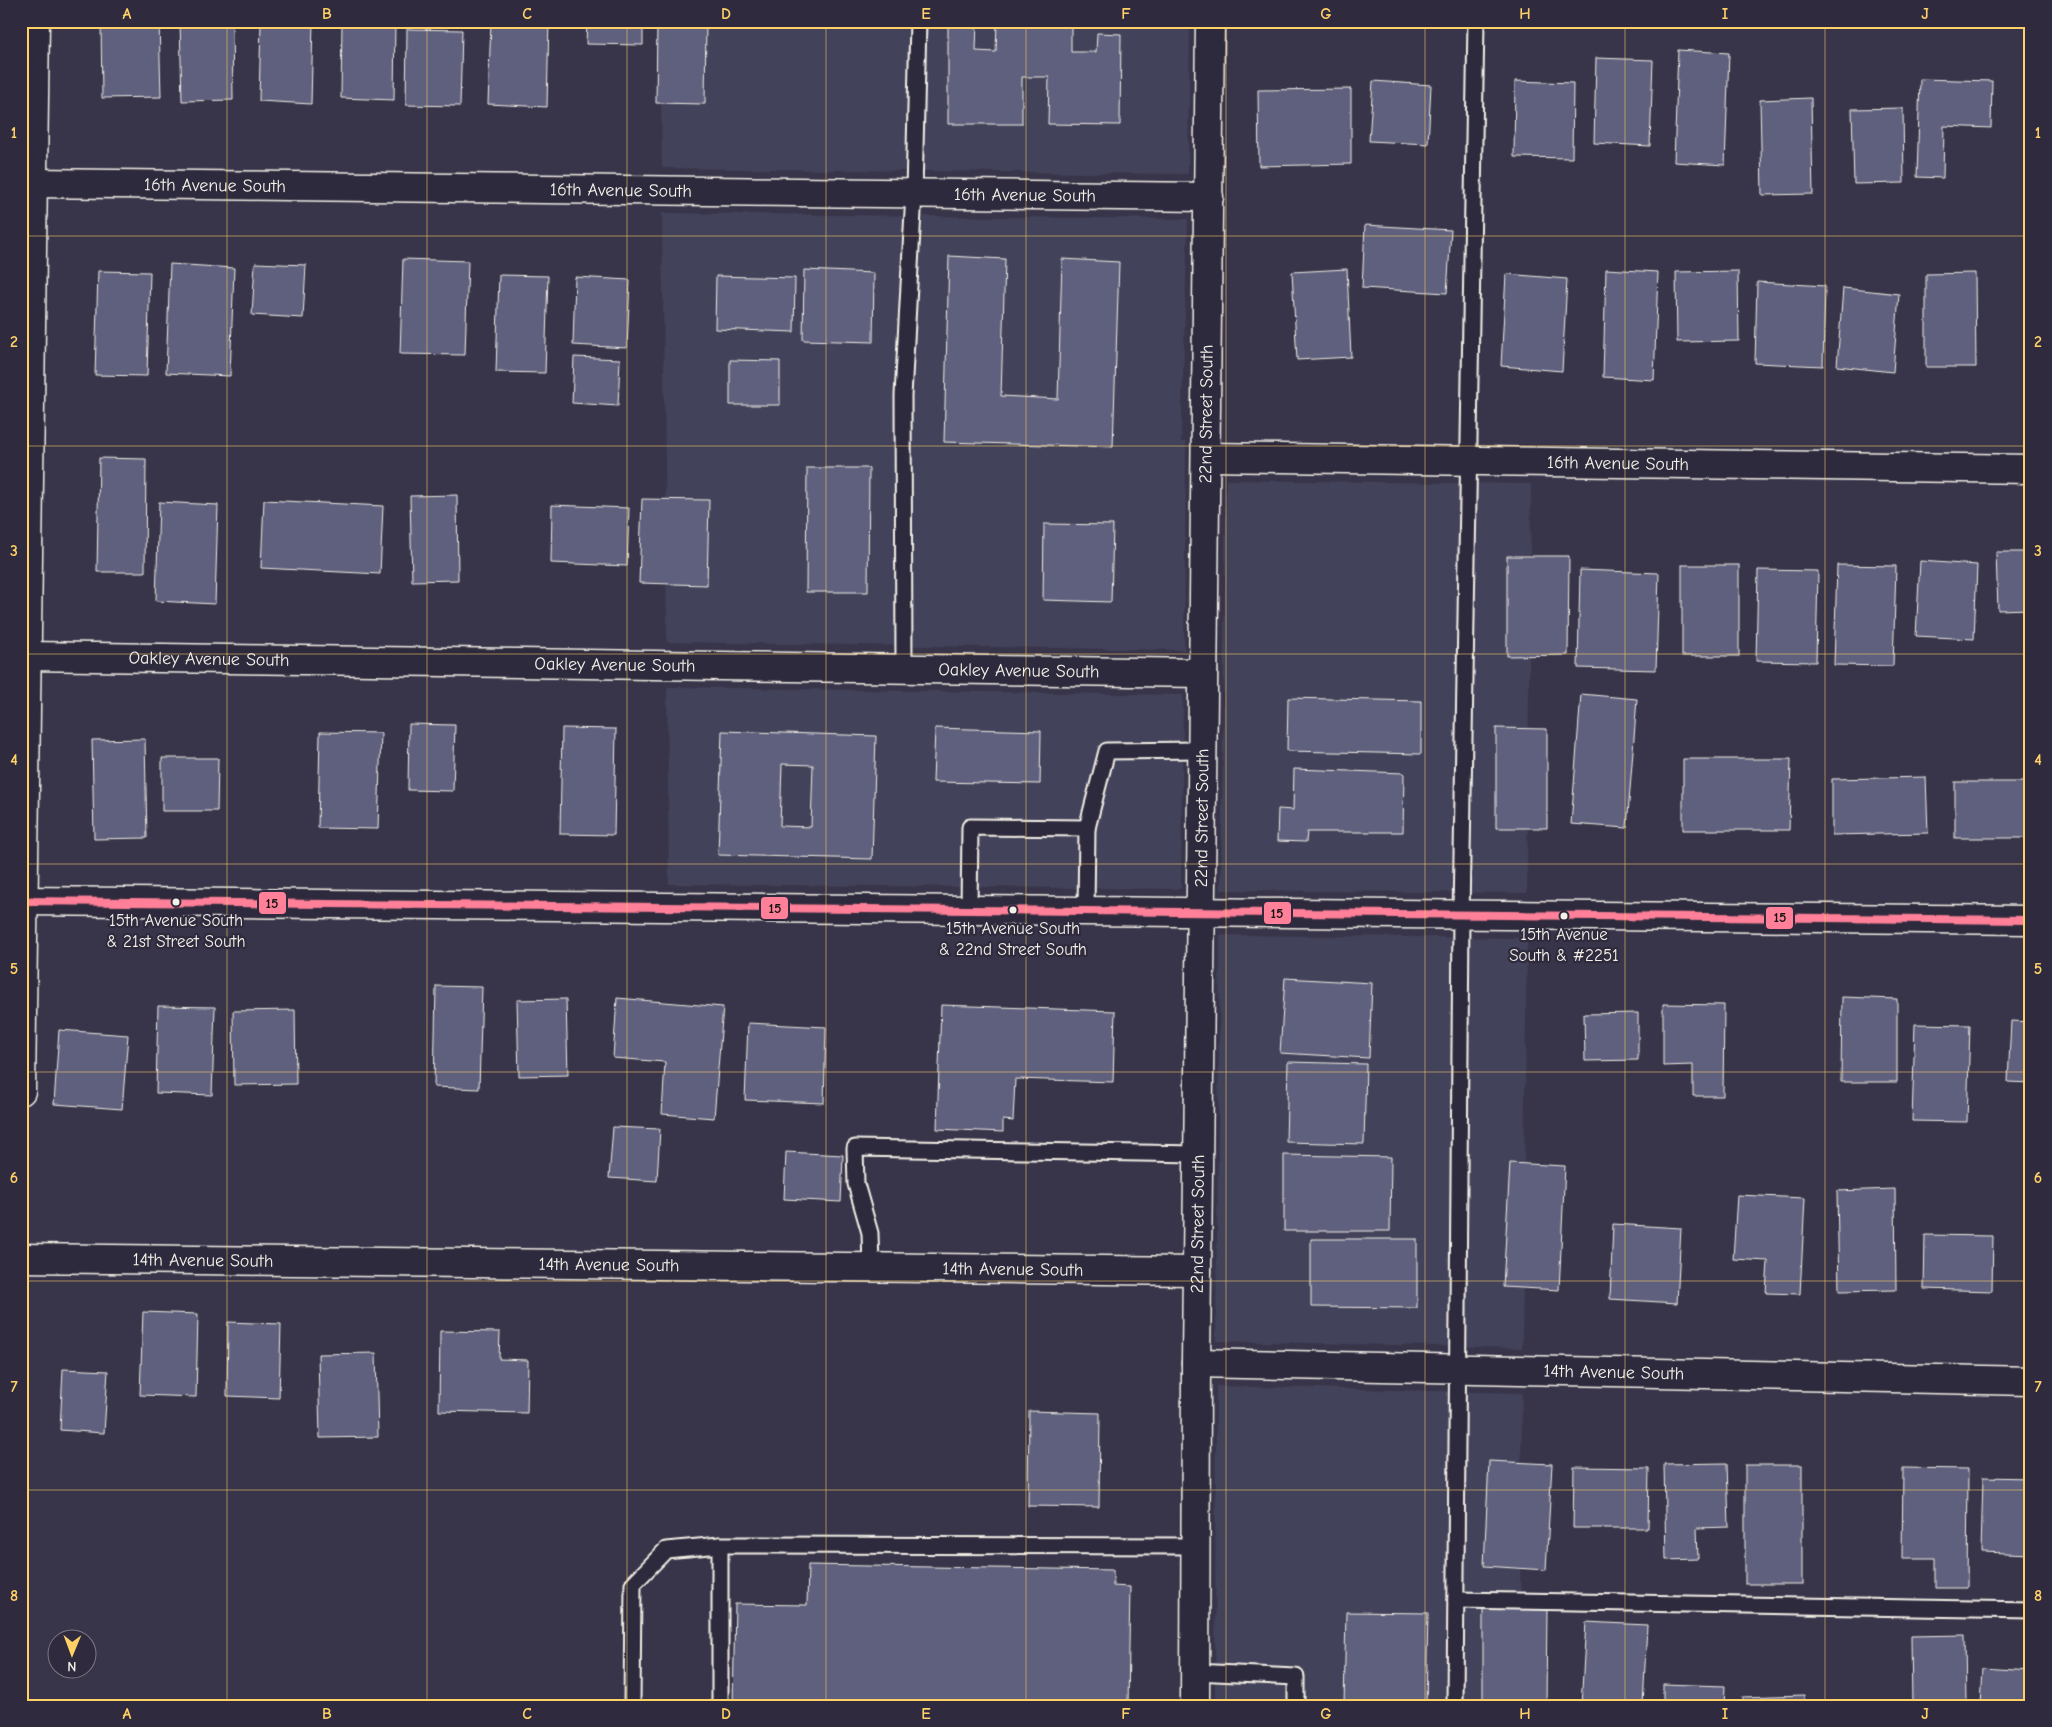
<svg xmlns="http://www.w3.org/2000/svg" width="2052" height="1727" font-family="'Comic Neue',sans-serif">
<rect width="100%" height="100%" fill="#38354a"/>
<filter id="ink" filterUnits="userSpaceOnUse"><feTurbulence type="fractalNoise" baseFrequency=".02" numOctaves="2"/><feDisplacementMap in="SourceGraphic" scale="10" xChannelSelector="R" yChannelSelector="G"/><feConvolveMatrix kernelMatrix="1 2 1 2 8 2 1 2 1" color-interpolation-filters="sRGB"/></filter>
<g filter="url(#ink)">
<!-- built -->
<g fill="#43425a">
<path d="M660,21H1190L1188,174L662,168Z"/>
<path d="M662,213L1188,219L1181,442H1186L1184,650L667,642Z"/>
<path d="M1226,480L1531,484L1527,893L1221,890Z"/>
<path d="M667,687L1183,695L1181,889L669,884Z"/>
<path d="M1220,935L1527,938L1522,1348L1216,1341Z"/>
<path d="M1216,1386L1522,1393L1519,1706H1215Z"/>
</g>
<!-- building -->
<g fill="#5e617e" stroke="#f4f1e8" fill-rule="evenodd">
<path d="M101,21H159L161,97L102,98Z"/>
<path d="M180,21H232L233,100L182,101Z"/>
<path d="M261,21H313L311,104L259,101Z"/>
<path d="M342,21H395L394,100L341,98Z"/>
<path d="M491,21H549L547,107L488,104Z"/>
<path d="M587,21H643V45L586,44Z"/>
<path d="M657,21H706L705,104L656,103Z"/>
<path d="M948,21H977L976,51L996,52L997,21H1071V52H1096L1097,33L1121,34L1120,125L1048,124L1049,77H1022V124H948Z"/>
<path d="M407,29L462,30L460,106L406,105Z"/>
<path d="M1678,50L1729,53L1725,165L1674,162Z"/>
<path d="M1596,58L1653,60L1650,146L1594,143Z"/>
<path d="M1920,79L1992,81L1991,128L1944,126L1943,178L1917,177Z"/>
<path d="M1373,81L1431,85L1428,144L1369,141Z"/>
<path d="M1515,81L1573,83L1572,158L1514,157Z"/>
<path d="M1351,89V164L1259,166L1258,90Z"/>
<path d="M1811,98L1813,194L1762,195L1760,100Z"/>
<path d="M1903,108L1904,183L1854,184L1852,109Z"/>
<path d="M1365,225L1451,230L1447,293L1362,288Z"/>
<path d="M949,256L1005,259L1001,396L1058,399L1062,259L1119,262L1113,447L944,442Z"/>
<path d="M403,259L468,261L465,355L400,354Z"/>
<path d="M255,263L306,265L303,318L252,315Z"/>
<path d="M170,264L234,268L230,376L166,373Z"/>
<path d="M1347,269L1351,357L1297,360L1292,272Z"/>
<path d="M1606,269L1658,272L1654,380L1603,377Z"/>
<path d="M804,270L874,273L873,342L803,340Z"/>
<path d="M98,271L150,272L147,376L95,375Z"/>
<path d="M1738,271L1739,341L1677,342L1676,272Z"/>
<path d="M1975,273L1976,367H1926V274Z"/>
<path d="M1506,274L1567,279L1562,371L1501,366Z"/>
<path d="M499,275L548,276L545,373L496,372Z"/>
<path d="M716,276L795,278L794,332L715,329Z"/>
<path d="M575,277L630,280L627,348L573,345Z"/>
<path d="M1757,282L1825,286L1823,366L1755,363Z"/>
<path d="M1843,288L1899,294L1893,372L1837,366Z"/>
<path d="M2031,334V383H2028Z"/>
<path d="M574,357L620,359L618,406L572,403Z"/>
<path d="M730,360L780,361V405H730Z"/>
<path d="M99,458L146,459L145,572H97Z"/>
<path d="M807,468H869L868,592H806Z"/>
<path d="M457,495L458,580L412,581L410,496Z"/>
<path d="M642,499L709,500L707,585L639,583Z"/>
<path d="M264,500L383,506L380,574L261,568Z"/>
<path d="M159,502L218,505L215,604L156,601Z"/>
<path d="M552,505L629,508L627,566L551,563Z"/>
<path d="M1044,524L1113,525L1111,602L1043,600Z"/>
<path d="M1996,552H2031V609L1998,610Z"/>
<path d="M1507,556H1569L1568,655L1507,656Z"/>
<path d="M1920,561L1977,565L1974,639L1916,636Z"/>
<rect x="1682" y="565" width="57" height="91"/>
<path d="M1837,565L1896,566L1893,666L1834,665Z"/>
<path d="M1580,570L1659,573L1656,670L1578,668Z"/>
<path d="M1758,570L1818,571L1816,662L1756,661Z"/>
<path d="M1581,694L1637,699L1627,828L1571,824Z"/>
<path d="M1288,698L1421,701V754L1287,751Z"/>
<path d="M409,724L455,725L453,791L408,790Z"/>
<path d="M562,728L616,729L614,835L560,834Z"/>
<path d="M935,728L1041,731L1040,784L933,782Z"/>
<path d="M1496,728L1547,729V828H1496Z"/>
<path d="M722,731L876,736L872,859L718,855ZM782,764L813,765L811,827L780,826Z"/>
<path d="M320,732L381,733L378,829L318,828Z"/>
<path d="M145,739L147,838L94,839L92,740Z"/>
<path d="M162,758H218L217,811H162Z"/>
<path d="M1683,759H1791L1789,830H1683Z"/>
<path d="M1294,769L1404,773L1403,832H1307L1306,842L1277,841L1278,809L1293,810Z"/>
<path d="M1926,777L1928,833L1832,835V779Z"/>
<rect x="1955" y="782" width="76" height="56"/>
<path d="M1285,978L1372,983L1369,1058L1280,1053Z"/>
<path d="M436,986L482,987L479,1089L434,1087Z"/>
<path d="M1842,997L1897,999V1082H1841Z"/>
<path d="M617,998L723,1007L714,1118L662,1114L665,1062L613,1058Z"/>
<path d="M566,999L568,1075L519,1076L517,1000Z"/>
<path d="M1663,1004L1724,1005L1723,1096H1693V1065L1663,1066Z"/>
<path d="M941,1005L1115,1011L1113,1082L1015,1079L1013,1121L1003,1120V1132L937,1129Z"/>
<path d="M158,1006L215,1007L212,1095L156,1093Z"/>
<path d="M295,1010L296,1084L234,1085L233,1011Z"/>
<path d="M1638,1013V1060L1585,1061L1584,1014Z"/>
<path d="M2011,1021L2031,1022V1083L2008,1082Z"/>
<path d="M748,1023L826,1027L824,1103L745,1100Z"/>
<path d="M1915,1024L1970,1025L1967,1122L1912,1121Z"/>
<path d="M59,1030L128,1035L122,1109L54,1104Z"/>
<path d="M1288,1062L1366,1064L1364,1144L1286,1142Z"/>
<path d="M613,1127L660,1129L657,1181L609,1178Z"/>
<path d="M786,1152L843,1155L841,1202L784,1199Z"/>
<path d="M1284,1155L1391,1157L1390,1231H1284Z"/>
<path d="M1510,1163L1565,1166L1559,1290L1503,1287Z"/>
<path d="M1895,1189L1896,1290L1839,1291L1837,1191Z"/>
<path d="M1737,1195L1805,1198L1800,1294L1766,1293L1768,1261L1733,1259Z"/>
<path d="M2028,1220H2031V1299H2029Z"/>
<path d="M1613,1224L1681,1228L1677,1303L1610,1299Z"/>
<path d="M1925,1235L1993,1236L1992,1291L1924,1289Z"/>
<path d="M1311,1239H1417V1308L1311,1307Z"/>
<path d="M143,1312L198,1314L196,1397L140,1395Z"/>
<path d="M228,1322L281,1324L279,1398L227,1396Z"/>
<path d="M440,1331L500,1332L499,1359L528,1360L527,1413L439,1411Z"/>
<path d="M376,1353L378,1437L320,1438L318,1354Z"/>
<path d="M63,1369L108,1371L104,1433L60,1430Z"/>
<path d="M1029,1411L1100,1413L1099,1507L1028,1506Z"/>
<path d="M1489,1461L1552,1464L1546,1570L1484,1566Z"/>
<path d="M1727,1463L1729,1527L1697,1528L1698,1559L1666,1560L1664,1464Z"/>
<rect x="1745" y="1465" width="57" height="119"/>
<path d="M1574,1467L1649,1468L1648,1528H1573Z"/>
<path d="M1903,1468L1968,1469L1967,1588H1935V1558H1902Z"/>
<path d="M1983,1477L2031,1478V1554L1981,1552Z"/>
<path d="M808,1565L1113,1570V1586L1130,1587L1128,1706H733L735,1604L807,1605Z"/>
<path d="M1483,1608L1547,1609L1546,1706H1483Z"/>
<path d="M1346,1612L1428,1613L1426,1706H1344Z"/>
<path d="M1586,1622L1647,1625L1643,1706H1581Z"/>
<path d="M1965,1635L1966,1706H1912L1911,1636Z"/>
<path d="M1983,1668L2031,1671V1706H1981Z"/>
<path d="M1663,1684L1725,1686L1724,1706H1663Z"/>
<path d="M1805,1695V1706H1743V1697Z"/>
</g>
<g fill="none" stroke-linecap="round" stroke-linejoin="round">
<!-- lane casing -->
<g stroke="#f4f1e8" stroke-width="19">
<g id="lane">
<path d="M904,668L903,396L914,193L918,21"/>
<path d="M969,910L970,827L1087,828L1107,751L1202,750"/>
<path d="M1086,911L1087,828"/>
<path d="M871,1267L870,1233L856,1184L855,1148L1198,1154"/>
<path d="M1456,1600L2031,1610"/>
<path d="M1195,1672L1296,1677V1706"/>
<path d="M632,1706L633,1584L666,1550L720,1545L1195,1546"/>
<path d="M720,1706V1545"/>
<path d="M1455,1706L1461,915L1476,21"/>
</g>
</g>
<!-- street casing -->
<g stroke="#f4f1e8" stroke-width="31">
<g id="street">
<path id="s1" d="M33,183L1209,197"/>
<path id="s2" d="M1206,457L2031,469"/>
<path id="s3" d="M27,656L1203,673"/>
<path d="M21,1091L35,21"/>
<path id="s4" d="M21,1258L1197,1271"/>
<path id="s5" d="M1196,1363L2031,1381"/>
</g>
</g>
<!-- secondary casing -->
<g stroke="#f4f1e8" stroke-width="31">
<g id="secondary">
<path d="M21,901L2031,920"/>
<path id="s6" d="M1195,1706L1196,1363L1210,21"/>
</g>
</g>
<!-- lane -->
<use href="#lane" stroke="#2f2a3d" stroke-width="15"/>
<!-- street -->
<use href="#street" stroke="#2f2a3d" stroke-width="28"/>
<!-- secondary -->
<use href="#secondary" stroke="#2f2a3d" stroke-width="28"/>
<!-- bus-1 casing -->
<g stroke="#2f2a3d" stroke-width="11">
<path id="bus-1" d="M21,901L2031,920"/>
</g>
<!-- bus-1 -->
<use href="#bus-1" stroke="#ff8098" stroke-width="8"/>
</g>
</g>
<!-- grid -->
<path fill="none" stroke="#ffd166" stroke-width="1" stroke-opacity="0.55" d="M227,21V1706M427,21V1706M627,21V1706M826,21V1706M1026,21V1706M1226,21V1706M1425,21V1706M1625,21V1706M1825,21V1706M21,236H2031M21,446H2031M21,654H2031M21,864H2031M21,1072H2031M21,1281H2031M21,1490H2031"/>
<!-- markers -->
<g fill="#f4f1e8" stroke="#2f2a3d" stroke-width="2">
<circle cx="176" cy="902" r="4.5"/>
<circle cx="1013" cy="910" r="4.5"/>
<circle cx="1564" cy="916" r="4.5"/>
</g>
<g text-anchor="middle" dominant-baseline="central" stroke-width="4.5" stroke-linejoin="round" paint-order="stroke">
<!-- bus labels -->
<g font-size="17" fill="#f4f1e8" stroke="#2f2a3d">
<text x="176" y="920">15th Avenue South<tspan x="176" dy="21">&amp; 21st Street South</tspan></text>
<text x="1013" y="928">15th Avenue South<tspan x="1013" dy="21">&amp; 22nd Street South</tspan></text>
<text x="1564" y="934">15th Avenue<tspan x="1564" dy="21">South &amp; #2251</tspan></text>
</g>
<!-- street labels -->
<g font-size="18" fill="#f4f1e8" stroke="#2f2a3d">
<text stroke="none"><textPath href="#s1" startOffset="182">16th Avenue South</textPath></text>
<text stroke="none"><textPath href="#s1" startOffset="588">16th Avenue South</textPath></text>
<text stroke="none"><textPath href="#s1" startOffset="992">16th Avenue South</textPath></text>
<text stroke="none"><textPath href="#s6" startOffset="1292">22nd Street South</textPath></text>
<text stroke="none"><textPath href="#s2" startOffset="412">16th Avenue South</textPath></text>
<text stroke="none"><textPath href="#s3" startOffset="182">Oakley Avenue South</textPath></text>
<text stroke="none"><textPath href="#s3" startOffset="588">Oakley Avenue South</textPath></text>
<text stroke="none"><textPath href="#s3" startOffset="992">Oakley Avenue South</textPath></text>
<text stroke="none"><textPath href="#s6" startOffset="888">22nd Street South</textPath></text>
<text stroke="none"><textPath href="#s6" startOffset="482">22nd Street South</textPath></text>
<text stroke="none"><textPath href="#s4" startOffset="182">14th Avenue South</textPath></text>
<text stroke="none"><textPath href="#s4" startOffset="588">14th Avenue South</textPath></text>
<text stroke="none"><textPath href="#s4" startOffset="992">14th Avenue South</textPath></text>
<text stroke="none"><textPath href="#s5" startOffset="418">14th Avenue South</textPath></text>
</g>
</g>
<g stroke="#2f2a3d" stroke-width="2">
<rect x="258" y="891" width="29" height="24" rx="5" fill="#ff8098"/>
<rect x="760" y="896" width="29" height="24" rx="5" fill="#ff8098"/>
<rect x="1263" y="901" width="29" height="24" rx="5" fill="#ff8098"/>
<rect x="1765" y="906" width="29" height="24" rx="5" fill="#ff8098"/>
</g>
<g font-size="14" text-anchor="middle" font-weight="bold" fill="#111">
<text x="272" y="908">15</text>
<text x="775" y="913">15</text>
<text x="1277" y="918">15</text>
<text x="1780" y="922">15</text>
</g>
<!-- margin -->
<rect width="2052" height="1727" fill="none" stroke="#2f2a3d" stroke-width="55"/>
<!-- north arrow -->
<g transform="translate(72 1654) rotate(181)"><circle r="24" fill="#2f2a3d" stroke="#7e7a81"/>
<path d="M0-4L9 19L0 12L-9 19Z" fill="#ffd166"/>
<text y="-8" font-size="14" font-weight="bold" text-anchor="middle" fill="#f4f1e8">N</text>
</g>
<rect x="28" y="28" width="1996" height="1672" fill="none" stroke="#ffd166" stroke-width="2"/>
<g font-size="16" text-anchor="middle" font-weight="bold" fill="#ffd166">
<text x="127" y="19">A</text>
<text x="327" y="19">B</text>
<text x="527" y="19">C</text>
<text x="726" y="19">D</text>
<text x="926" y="19">E</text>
<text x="1126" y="19">F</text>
<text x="1326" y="19">G</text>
<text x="1525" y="19">H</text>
<text x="1725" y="19">I</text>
<text x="1925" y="19">J</text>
<text x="14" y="138">1</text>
<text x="2038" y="138">1</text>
<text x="14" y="347">2</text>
<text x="2038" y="347">2</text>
<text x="14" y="556">3</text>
<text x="2038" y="556">3</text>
<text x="14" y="765">4</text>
<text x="2038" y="765">4</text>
<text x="14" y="974">5</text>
<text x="2038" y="974">5</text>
<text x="14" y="1183">6</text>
<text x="2038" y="1183">6</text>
<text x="14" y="1392">7</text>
<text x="2038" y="1392">7</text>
<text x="14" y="1601">8</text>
<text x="2038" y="1601">8</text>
<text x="127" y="1719">A</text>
<text x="327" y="1719">B</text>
<text x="527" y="1719">C</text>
<text x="726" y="1719">D</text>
<text x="926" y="1719">E</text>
<text x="1126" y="1719">F</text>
<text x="1326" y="1719">G</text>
<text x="1525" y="1719">H</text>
<text x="1725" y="1719">I</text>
<text x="1925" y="1719">J</text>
</g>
</svg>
